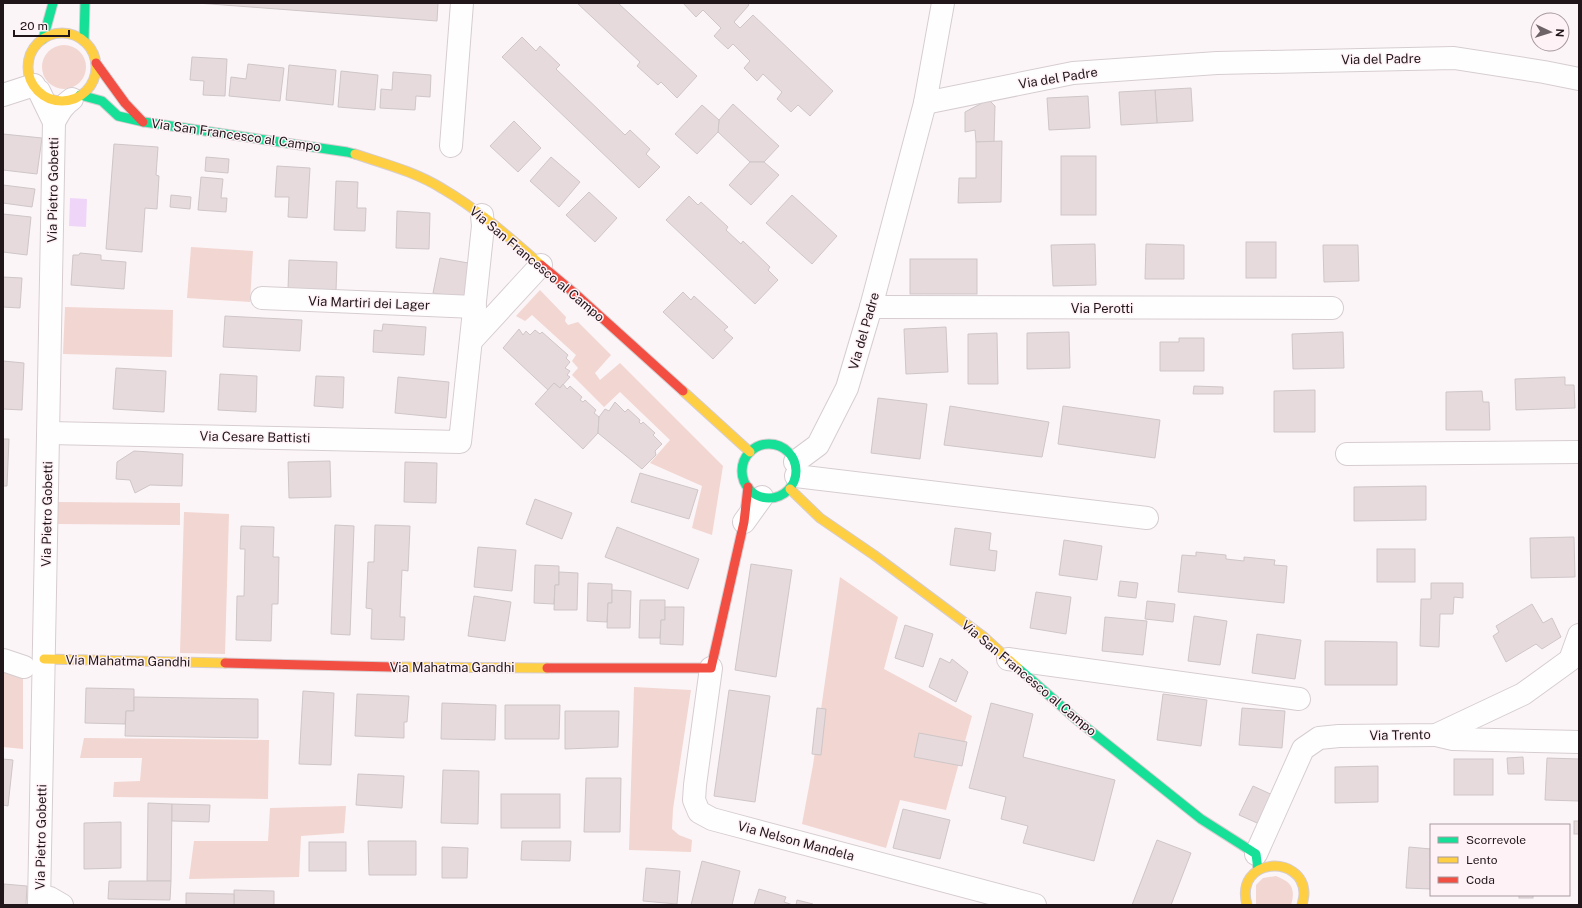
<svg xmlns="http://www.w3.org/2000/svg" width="1582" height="908" font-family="'Public Sans',sans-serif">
<rect width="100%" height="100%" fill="#fcf5f8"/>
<!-- green -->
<g fill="#f2d6d1">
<circle cx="64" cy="67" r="22"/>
<path d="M191,247L253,251L250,302L187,298Z"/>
<path d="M540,290L566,317L565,321L568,325L578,322L611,355L595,373L600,380L620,363L723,466L712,535L692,528L702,486L650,463L670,440L620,392L604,407L572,375L578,368L572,361L576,355L532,315L525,321L516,316Z"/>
<path d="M65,307L173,310L172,357L63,354Z"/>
<path d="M57,502L180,503V525L55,524Z"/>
<path d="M184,512L229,514L225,654L180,653Z"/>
<path d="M840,577L898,617L884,669L972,716L946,810L900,800L886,848L802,824L813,765Z"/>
<path d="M3,668L23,675V749L3,747Z"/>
<path d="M634,687L691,690L673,809L672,829L679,835L692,840L691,852L629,850Z"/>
<path d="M84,738L269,740L268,799L113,797L114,782L140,781L142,758H80Z"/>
<path d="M346,806L344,833L301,836L299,877L189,879L194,841H268L270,808Z"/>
<path d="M1276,876C1291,882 1296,888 1291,905H1256V885L1263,878Z"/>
</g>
<!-- water -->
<path fill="#efd6f9" d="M70,198L87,199L86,227L69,226Z"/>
<!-- building -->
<g fill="#e6dadd" stroke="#cec6c7">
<path d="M197,3H438L437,21Z"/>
<path d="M577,3H618L697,76L677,98L661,82L658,85L637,66L640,62Z"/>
<path d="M683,3H747L749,5L734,22L740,28L753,15L833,91L810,116L798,105L791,112L777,99L782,92L763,74L757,81L744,68L750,61L733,44L728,49L714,36L721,28L703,10L696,17Z"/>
<path d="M522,37L536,51L540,46L560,65L556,69L625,135L630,130L650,149L646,154L660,167L639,188L502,57Z"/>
<path d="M192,57L227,59L225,96L203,95L204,81L190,80Z"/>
<path d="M248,64L284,68L280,101L229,96L231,77L246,79Z"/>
<path d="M289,65L336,70L333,105L286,100Z"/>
<path d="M341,71L378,75L375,110L338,107Z"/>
<path d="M393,72L431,75L430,97L416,96L415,110L380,108L381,89L392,90Z"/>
<path d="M1191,88L1193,121L1157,123L1155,90Z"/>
<path d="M1155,90L1157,123L1121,125L1119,92Z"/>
<path d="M1088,96L1090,128L1049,130L1047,98Z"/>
<path d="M990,101L995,106L994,142H976L975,130L965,132V112L984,102Z"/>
<path d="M733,104L779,146L764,162H750L718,132L719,120Z"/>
<path d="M702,105L719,120L718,132L697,154L675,134Z"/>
<path d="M514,121L541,148L518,172L490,146Z"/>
<path d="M3,134L42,138L37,174L3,170Z"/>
<path d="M1002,141L1001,202L958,203L959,178H976V142Z"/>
<path d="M114,144L158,147L156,175L159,176L157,209L145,208L142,252L106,249Z"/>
<rect x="1061" y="156" width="35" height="59"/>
<path d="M206,157L229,159L228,173L205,171Z"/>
<path d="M551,157L580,182L559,207L530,181Z"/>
<path d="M750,162H764L779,175L751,205L729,185Z"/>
<path d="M277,166L310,168L307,218L288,217L289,197H275Z"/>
<path d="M201,177L223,179L221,198H227L226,212L198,210Z"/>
<path d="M336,181L358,182L357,208H366L365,231L334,230Z"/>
<path d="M3,185L35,189L32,207L3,203Z"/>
<path d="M589,192L617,218L595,242L566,215Z"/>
<path d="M171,195L191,197L190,209L170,207Z"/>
<path d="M792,195L837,236L812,264L766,223Z"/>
<path d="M689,196L698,205L701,202L728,227L726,230L741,244L743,241L770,267L768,270L778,280L755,304L666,220Z"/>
<path d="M397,211L430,213L429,249L396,248Z"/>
<path d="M3,214L31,217L27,255L3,252Z"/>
<rect x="1246" y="242" width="30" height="36"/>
<path d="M1095,244L1096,285L1053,286L1051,245Z"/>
<path d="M1146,244L1184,245V279H1145Z"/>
<path d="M1323,245H1358L1359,281L1324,282Z"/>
<path d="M80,253L101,255V260L126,262L124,289L71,285L73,255H79Z"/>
<path d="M440,258L474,264L468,299L433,293Z"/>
<rect x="910" y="259" width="67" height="35"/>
<path d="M289,260L337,262L336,291L288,289Z"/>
<path d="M3,277L22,278L20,308L3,307Z"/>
<path d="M683,292L691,300L694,296L728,327L724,330L733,338L713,359L663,312Z"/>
<path d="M225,316L302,320L300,351L223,347Z"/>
<path d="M383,324L426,327L424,355L373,352L374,330L382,331Z"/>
<path d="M946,327L948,372L906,374L904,329Z"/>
<path d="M519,329L523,335L526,331L530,335L535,330L540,334L542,332L568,355L566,358L570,362L565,368L570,371L567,375L570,377L560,388L554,383L548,390L503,348Z"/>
<path d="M1069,332L1070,368L1027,369V333Z"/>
<path d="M1343,332L1344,368L1293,369L1292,334Z"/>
<path d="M997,333L998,384H968V334Z"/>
<path d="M1179,338H1204V371H1160V342H1179Z"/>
<path d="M3,361L24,363L22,410L3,409Z"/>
<path d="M116,368L166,371L164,412L113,409Z"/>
<path d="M220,374L257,376L256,412L218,410Z"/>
<path d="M316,376L344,377L343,408L314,406Z"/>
<path d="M398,377L449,382L446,418L395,413Z"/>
<path d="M1565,377V385H1574L1575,408L1516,410L1515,379Z"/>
<path d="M554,383L560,388L563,384L567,389L570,386L582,397L580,400L583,402L585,400L596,410L594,413L599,417L598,433L583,449L535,404Z"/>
<path d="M1194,386L1223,387V394H1193Z"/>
<path d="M1315,390V432H1274V391Z"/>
<path d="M1482,391L1483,402H1489L1490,430H1446V392Z"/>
<path d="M878,398L927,404L920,459L871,453Z"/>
<path d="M615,402L625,412L628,409L640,420L639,422L641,424L643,422L655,433L653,435L662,444L655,451L656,455L642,469L598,433L599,417L605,409L609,411Z"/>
<path d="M950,406L1049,422L1042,457L944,445Z"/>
<path d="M1063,406L1160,420L1155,458L1058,444Z"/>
<path d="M3,439H9L7,486H3Z"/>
<path d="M134,451L183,454L182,486L150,485L135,493L130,480L116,479L117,462Z"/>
<path d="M330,461L331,497L289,498L288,462Z"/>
<path d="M405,462L437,463L436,503L404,502Z"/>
<path d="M640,473L698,490L689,519L631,502Z"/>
<path d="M1426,486V520L1354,521V487Z"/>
<path d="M535,499L572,513L562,539L526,524Z"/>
<path d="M335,525L354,526L350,635L331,634Z"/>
<path d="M375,525L410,526L408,571L402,570L400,617H405L404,640L371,639L372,609L366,608L368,562H374Z"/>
<path d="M241,526L274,527L273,557H279L278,604H272L271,641L236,640L237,596H244L245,549H240Z"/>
<path d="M617,527L699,559L688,589L605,557Z"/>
<path d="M955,528L991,533L989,550L997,551L995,571L950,565Z"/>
<path d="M1574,537L1575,577L1531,578L1530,538Z"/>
<path d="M1064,540L1102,546L1097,580L1059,575Z"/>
<path d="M478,547L516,550L512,591L474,587Z"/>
<rect x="1377" y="549" width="38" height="33"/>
<path d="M1196,552L1226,555V559L1244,561V557L1275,560L1274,565L1287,566L1284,603L1178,592L1182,555L1196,556Z"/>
<path d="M751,564L792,570L776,677L735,670Z"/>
<path d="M535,565L559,566V585H555L554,604L534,603Z"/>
<path d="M559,572L578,573L577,610H554L555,585H559Z"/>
<path d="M1120,581L1138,583L1136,598L1118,596Z"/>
<path d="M588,583L612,584V603H608L607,622L587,621Z"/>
<path d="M1431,583H1463V598L1454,597L1453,614H1440L1439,647L1420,646L1421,599H1431Z"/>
<path d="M612,590L631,591L630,628H607L608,603H612Z"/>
<path d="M1036,592L1071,597L1066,634L1030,628Z"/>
<path d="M474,596L511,602L505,641L468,636Z"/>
<path d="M640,600H665V620H661L660,638H639Z"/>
<path d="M1147,601L1175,604L1173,622L1145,619Z"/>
<path d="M1532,604L1543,623L1552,618L1561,637L1542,649L1536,644L1506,662L1493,636L1499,632L1496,626Z"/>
<path d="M665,607H684L683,645L660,644L661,620H665Z"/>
<path d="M1194,616L1227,621L1220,665L1188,661Z"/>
<path d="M1105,617L1147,621L1143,655L1102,651Z"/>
<path d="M905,625L933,634L923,667L895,658Z"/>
<path d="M1257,634L1301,640L1295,679L1252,673Z"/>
<path d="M1325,641L1397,642V685H1325Z"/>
<path d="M940,658L950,663L952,659L968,672L956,702L929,687Z"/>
<path d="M86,688L134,689V711H126L125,724L85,723Z"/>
<path d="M729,690L770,696L755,802L714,796Z"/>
<path d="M303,691L334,693L331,765L299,764Z"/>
<path d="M357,694L409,696L407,722H404V738L355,736Z"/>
<path d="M1163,694L1207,700L1201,746L1157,740Z"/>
<path d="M134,697L258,699V738L125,736L126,711H134Z"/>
<path d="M442,703L496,705L495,740L441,739Z"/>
<path d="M991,703L1033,714L1023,757L1115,780L1094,861L1023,843L1028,826L1001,819L1006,797L969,788Z"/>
<path d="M505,705H560L559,739H505Z"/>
<path d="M817,708L826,709L821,755L812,754Z"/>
<path d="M1242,708L1285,711L1282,748L1239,745Z"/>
<path d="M565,711H619L618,747L565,749Z"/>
<path d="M919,733L967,742L962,766L914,757Z"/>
<path d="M1523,757L1524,774H1508L1507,758Z"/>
<path d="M1547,758L1579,759V801L1545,800Z"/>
<path d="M3,759L13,760L8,806L3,805Z"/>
<rect x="1454" y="759" width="39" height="36"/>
<path d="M1378,766V802L1335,803V767Z"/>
<path d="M443,770L479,771L478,824L441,823Z"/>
<path d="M358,774L404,776L402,808L356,805Z"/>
<path d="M586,778H621L620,832H584Z"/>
<path d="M1253,786L1277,797L1264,826L1239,815Z"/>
<rect x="501" y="794" width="59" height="34"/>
<path d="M148,803L172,804L171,881H147Z"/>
<path d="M172,804L210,805L209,822L172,821Z"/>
<path d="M903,809L950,820L940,859L893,848Z"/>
<rect x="1574" y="821" width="5" height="13"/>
<path d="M121,822V868L84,869V823Z"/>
<path d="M1157,840L1191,853L1171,905H1132Z"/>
<path d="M368,841H416V875H369Z"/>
<path d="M522,841H571L570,861L521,860Z"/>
<rect x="309" y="842" width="37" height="29"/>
<path d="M442,847L468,848L467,878H442Z"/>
<path d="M1409,847L1431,849V889L1406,888Z"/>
<path d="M702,861L740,871L732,905H691Z"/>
<path d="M646,868L680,871L677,904L643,901Z"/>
<path d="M109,881H171L170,900L108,899Z"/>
<path d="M4,884L27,886L26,905H3Z"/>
<path d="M759,889L786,897L784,902L793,905H754Z"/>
<path d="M234,890L274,891V905H234Z"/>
<path d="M186,893L234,894V905H186Z"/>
<rect x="1519" y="895" width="14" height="3"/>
<path d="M797,900L813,904L812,905H796Z"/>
</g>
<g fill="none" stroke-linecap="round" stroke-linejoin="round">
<!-- street casing -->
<g stroke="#d6cdd0" stroke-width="24">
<g id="street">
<path d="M3,95L34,85"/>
<path d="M925,103L1073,73L1217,63L1454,58L1544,72L1579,79"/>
<path d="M54,122C59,113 63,105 72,99"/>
<path d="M451,146L462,3"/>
<path d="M262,298L475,307"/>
<path d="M871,307L1332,308"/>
<path d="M472,340L541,265"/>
<path d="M49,433L460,442L483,226L482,215"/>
<path d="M1347,454L1579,452"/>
<path d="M795,462L818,445L847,388L871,307L925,103L943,3"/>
<path d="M796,476L1147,518"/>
<path d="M744,522L762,497"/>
<path d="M1008,659L1299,699"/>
<path d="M3,660L24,667"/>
<path d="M711,668L695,785L694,800L699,812L712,819L1035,905"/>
<path d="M1436,735L1453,739L1579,742"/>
<path d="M1256,854L1303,749L1319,738L1339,736L1436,735L1523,694L1570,660L1579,635"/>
<path d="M40,896L50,898L62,905"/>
<path d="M39,905L54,122L39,91"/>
</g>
</g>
<!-- fast casing -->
<g stroke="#d6cdd0" stroke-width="11">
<g id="fast">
<path d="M43,39L53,3"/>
<path d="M84,41L85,3"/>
<path d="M80,95L102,101L118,116L144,122L347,152L355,154"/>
<circle cx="769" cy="471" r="27"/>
<path d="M1018,668L1077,720L1201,819L1256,854L1258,870"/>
</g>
</g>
<!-- slow casing -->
<g stroke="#d6cdd0" stroke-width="11">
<g id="slow">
<circle cx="62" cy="67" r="34"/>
<path d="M355,154C385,164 416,172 443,189C479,210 510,238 541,265"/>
<path d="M683,391L750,452"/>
<path d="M790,489L820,518L874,555L984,637L1018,668"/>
<path d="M44,659L225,663"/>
<path d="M393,667L547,668"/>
<path d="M1247,905C1234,857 1303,854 1304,893C1304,897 1303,901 1302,905"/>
</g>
</g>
<!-- jam casing -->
<g stroke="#d6cdd0" stroke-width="11">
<g id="jam">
<path d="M96,63L125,103L143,122"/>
<path d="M541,265L580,298L683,391"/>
<path d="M225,663L393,667"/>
<path d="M547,668H711L744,522L748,487"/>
</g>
</g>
<!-- street -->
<use href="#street" stroke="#fffefe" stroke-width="22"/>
<!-- fast -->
<use href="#fast" stroke="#16e098" stroke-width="9"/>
<!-- slow -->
<use href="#slow" stroke="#ffcf43" stroke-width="9"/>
<!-- jam -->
<use href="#jam" stroke="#f24e42" stroke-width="9"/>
</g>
<g text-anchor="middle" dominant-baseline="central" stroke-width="3" stroke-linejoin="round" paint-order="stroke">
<!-- street labels -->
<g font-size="13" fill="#21161a" stroke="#fff2f7">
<text transform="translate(1381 59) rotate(-1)">Via del Padre</text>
<text transform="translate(1058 78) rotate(-9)">Via del Padre</text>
<text transform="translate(236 135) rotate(8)">Via San Francesco al Campo</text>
<text transform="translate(53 190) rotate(-89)">Via Pietro Gobetti</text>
<text transform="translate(537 264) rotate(40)">Via San Francesco al Campo</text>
<text transform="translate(369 303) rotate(2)">Via Martiri dei Lager</text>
<text x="1102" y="308">Via Perotti</text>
<text transform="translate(864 331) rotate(-74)">Via del Padre</text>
<text transform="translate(255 437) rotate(1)">Via Cesare Battisti</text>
<text transform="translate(47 514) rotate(-89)">Via Pietro Gobetti</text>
<text transform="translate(128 661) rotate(1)">Via Mahatma Gandhi</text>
<text x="452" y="667">Via Mahatma Gandhi</text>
<text transform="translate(1029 678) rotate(40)">Via San Francesco al Campo</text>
<text transform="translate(1400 735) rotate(-1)">Via Trento</text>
<text transform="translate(41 837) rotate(-89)">Via Pietro Gobetti</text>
<text transform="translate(796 841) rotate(15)">Via Nelson Mandela</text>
</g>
</g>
<!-- border -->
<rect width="1582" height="908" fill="none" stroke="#21161a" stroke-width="8"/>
<!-- legend -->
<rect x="1430" y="824" width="140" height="72" fill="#fff2f7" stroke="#a69a9f"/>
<rect x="1438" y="837" width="20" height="6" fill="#16e098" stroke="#a69a9f"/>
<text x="1466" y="844" font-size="12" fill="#21161a">Scorrevole</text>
<rect x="1438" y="857" width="20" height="6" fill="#ffcf43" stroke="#a69a9f"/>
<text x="1466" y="864" font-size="12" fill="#21161a">Lento</text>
<rect x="1438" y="877" width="20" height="6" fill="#f24e42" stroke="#a69a9f"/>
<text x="1466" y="884" font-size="12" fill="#21161a">Coda</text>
<!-- north arrow -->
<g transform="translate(1550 32) rotate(94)"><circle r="19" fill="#fff2f7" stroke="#a69a9f"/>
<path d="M0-3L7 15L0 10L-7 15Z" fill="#6e6468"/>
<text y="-6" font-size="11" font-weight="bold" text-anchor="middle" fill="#21161a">N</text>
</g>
<!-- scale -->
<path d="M14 30v6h55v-6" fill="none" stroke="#21161a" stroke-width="2"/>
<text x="20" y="30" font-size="12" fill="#21161a" stroke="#fff2f7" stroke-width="3" paint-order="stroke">20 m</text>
</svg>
